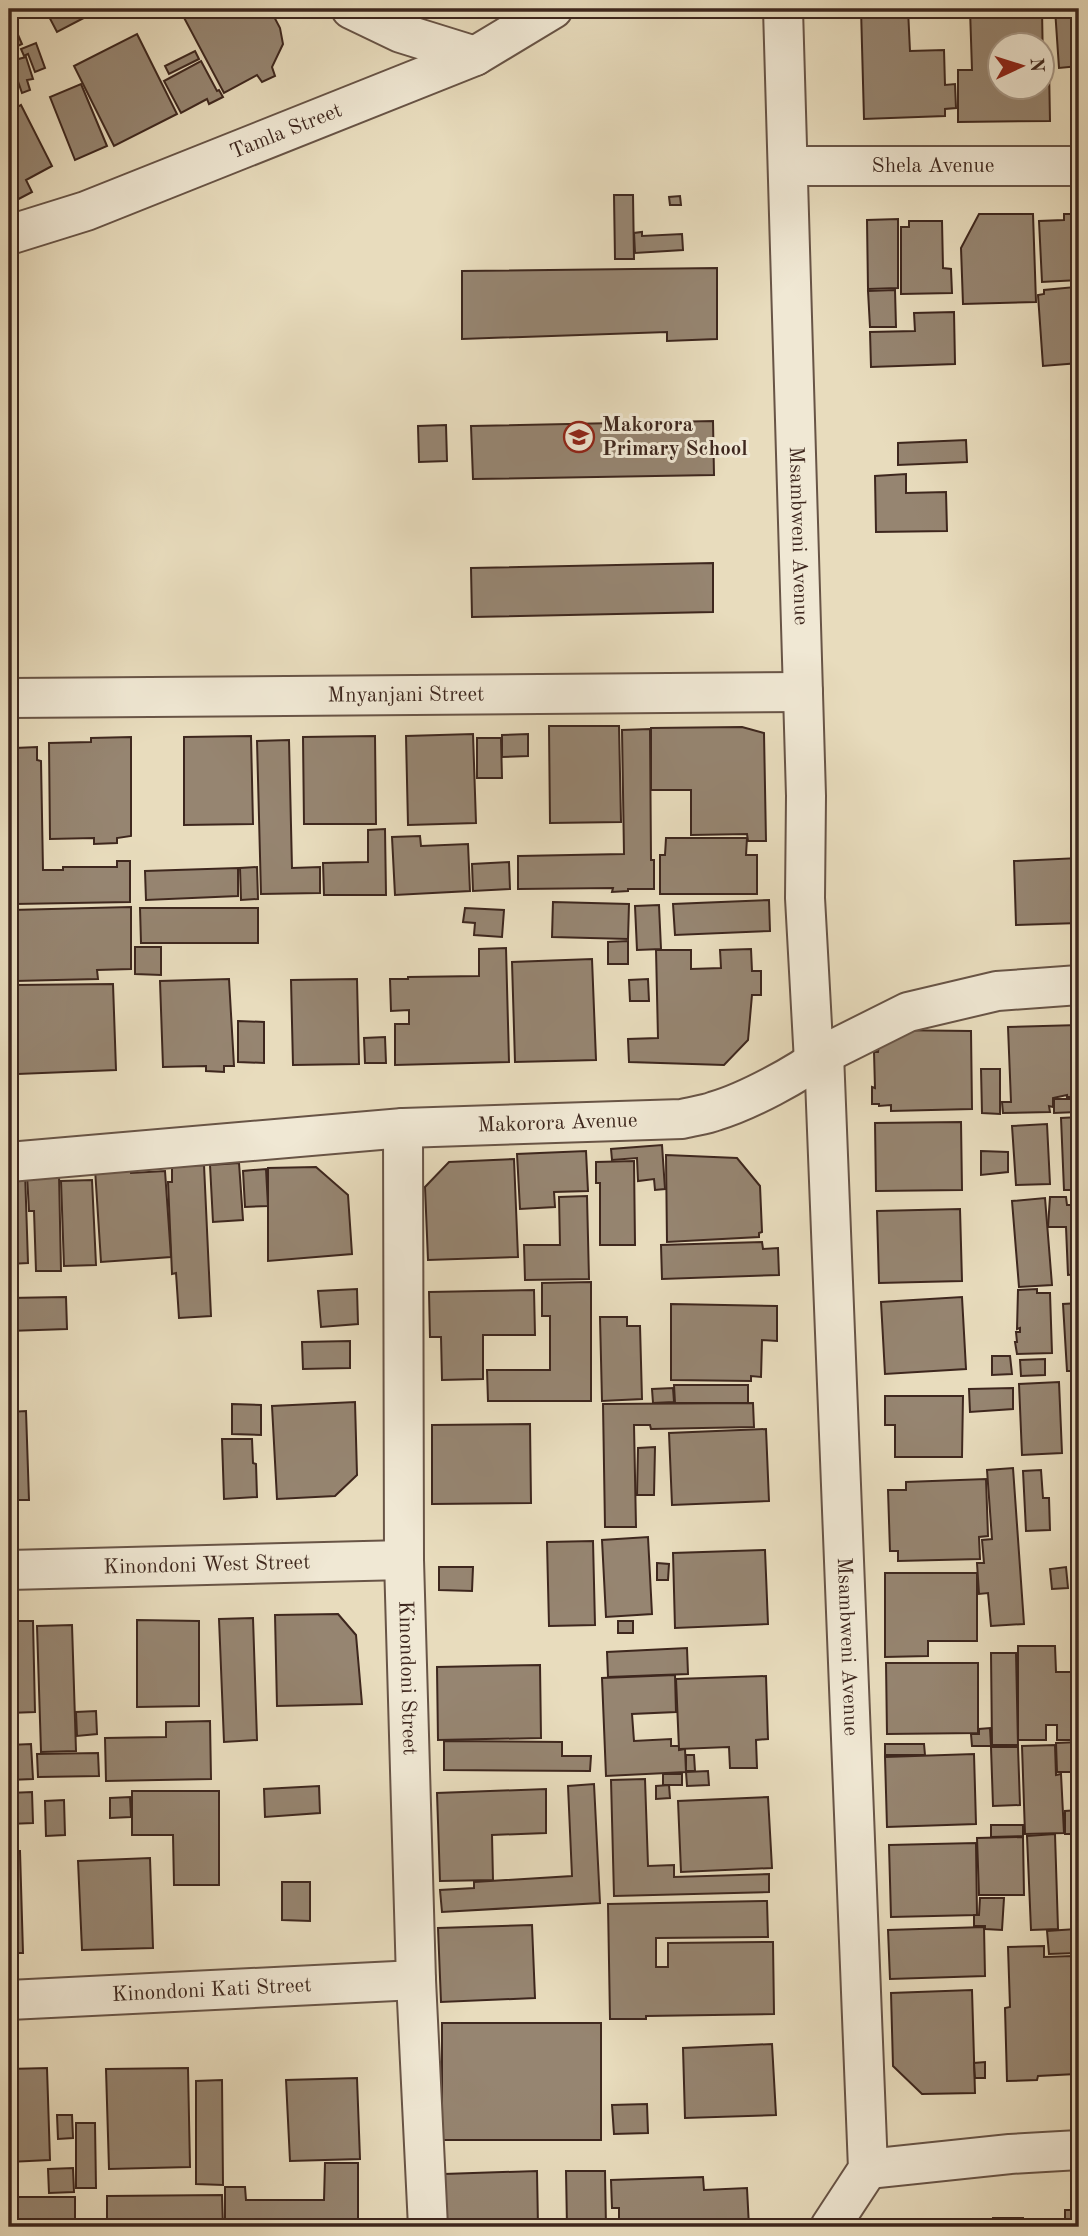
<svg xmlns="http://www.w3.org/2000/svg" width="1088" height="2236" font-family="'Old Standard TT',serif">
<rect width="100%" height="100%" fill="#e8dcbd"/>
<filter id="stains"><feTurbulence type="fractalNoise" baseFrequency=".00286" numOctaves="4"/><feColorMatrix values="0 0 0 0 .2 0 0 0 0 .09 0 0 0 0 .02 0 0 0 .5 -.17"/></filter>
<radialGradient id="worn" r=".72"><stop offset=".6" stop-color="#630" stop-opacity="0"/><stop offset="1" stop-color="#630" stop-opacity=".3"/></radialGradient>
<!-- building -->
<g fill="#968571" stroke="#3e271e" stroke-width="2" fill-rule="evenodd">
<path d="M45,9H101L57,32Z"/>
<path d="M188,9H270L280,28L283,44L272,67L275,76L262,82L257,75L224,93L181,12Z"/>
<path d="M861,9H908L910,51L944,50L945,85L955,84L956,108L945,109V116L864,119Z"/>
<path d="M970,9H1042L1043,68L1049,67L1050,121L958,122V70H972ZM1000,46H1042V88H1000Z"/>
<path d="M1055,9H1079V66L1059,68Z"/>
<path d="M12,21L22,44L9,50V22Z"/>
<path d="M137,34L177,114L114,146L74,66Z"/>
<path d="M36,43L45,68L35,72L28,54L24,56L21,49Z"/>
<path d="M195,51L199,59L169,74L165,66Z"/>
<path d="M26,57L33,79L27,80L30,90L22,93L11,61Z"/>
<path d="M201,61L217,91L219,90L223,97L209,104L207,99L181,113L164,81Z"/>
<path d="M81,84L107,146L75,160L50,97Z"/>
<path d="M21,105L52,166L26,180L32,192L9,204V112Z"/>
<path d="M614,195H633L634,259H615Z"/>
<path d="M680,196L681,205H670L669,197Z"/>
<path d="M979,214H1033L1036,302L963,304L961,248Z"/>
<path d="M1064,214H1079V280L1042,282L1039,221L1064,220Z"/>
<path d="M898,219V288L868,289L867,220Z"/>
<path d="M909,221H942L943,268L951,269L952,293L901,294V227H909Z"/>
<path d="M642,232V236L682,234L683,250L635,253L634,233Z"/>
<path d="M717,268V339L667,341V332L462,339V271Z"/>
<path d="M1075,287L1079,327V363L1043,366L1038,295L1044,294V290Z"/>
<path d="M895,290L896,327H870L868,291Z"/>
<path d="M954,312L955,364L871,367L870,332L915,331L914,313Z"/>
<path d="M713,421L714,475L473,479L471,426Z"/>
<path d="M446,425L447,461L419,462L418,426Z"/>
<path d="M966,440L967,462L898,465V443Z"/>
<path d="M906,474V493L946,492L947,531L876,532L875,476Z"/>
<path d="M713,563V612L472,617L471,568Z"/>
<path d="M549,726H619L621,822L550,823Z"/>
<path d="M742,727L764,733L766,841H748L747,834L691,835V790H651V728Z"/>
<path d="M650,729L651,860H654V889H628V891L612,892L613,888L518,889V856L624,854L622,730Z"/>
<path d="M473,734L476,823L408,825L406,736Z"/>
<path d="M528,734V756L502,757V735Z"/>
<path d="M251,736L253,824L184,825V737Z"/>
<path d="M375,736L376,824H304L303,737Z"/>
<path d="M131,737V836L117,838V843L94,844V838L50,839L49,743L91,742V738Z"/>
<path d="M477,738H501L502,778H477Z"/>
<path d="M289,740L292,868L320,867V893L261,894L257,741Z"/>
<path d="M37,747V760L41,761L43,870H63V867H117V861H130V902L15,904L14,755H15V748Z"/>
<path d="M385,829L386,895H324L323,863L368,862V830Z"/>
<path d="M420,836L421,846L468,844L470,891L395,895L392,837Z"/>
<path d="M666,838H747L746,855H757V894H660V855H665Z"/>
<path d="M1079,858V923L1016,925L1014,861Z"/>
<path d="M509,862L510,889L473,891L472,864Z"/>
<path d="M257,867L258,899L241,900L240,868Z"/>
<path d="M238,868V896L146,900L145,871Z"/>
<path d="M769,900L770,931L675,935L673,904Z"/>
<path d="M553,902L629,904L628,939L552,937Z"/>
<path d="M659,905L661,949L637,950L635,906Z"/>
<path d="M131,907V969L97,970L98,979L15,981V968L13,969L12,910Z"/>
<path d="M140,908H258V943H141Z"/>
<path d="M465,908L504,910L502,937L474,935L475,923L463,922Z"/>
<path d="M9,910H10L11,943H9Z"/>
<path d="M628,941V964H608V942Z"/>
<path d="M135,947H161V975L135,974Z"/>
<path d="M506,948L509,1062L395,1065V1024H409V1010L391,1011L390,979H408V977L479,976V949Z"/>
<path d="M751,949L752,971H761V995H752L748,1040L724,1065L629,1062L628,1039L658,1038L656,950H691V969L721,968L720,950Z"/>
<path d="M592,959L596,1060L515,1062L512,962Z"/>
<path d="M229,979L234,1066H224V1072L206,1071V1066L163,1067L160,981Z"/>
<path d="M357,979L359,1064L293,1065L291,980Z"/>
<path d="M648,979L649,1001H630L629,980Z"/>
<path d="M113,984L116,1070L18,1074L15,985Z"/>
<path d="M238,1021L264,1022V1063L238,1062Z"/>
<path d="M1079,1025V1097H1067V1095L1053,1098V1107L1049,1106L1050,1112L1003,1113L1002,1102H1011L1008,1027Z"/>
<path d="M886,1030L971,1031L972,1109L891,1111V1105L879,1106V1104H872V1087L875,1088L874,1052H878L880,1037Z"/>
<path d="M385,1037L386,1063H365L364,1038Z"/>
<path d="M981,1069H1000V1114L982,1113Z"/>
<path d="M1054,1099H1077V1112L1054,1113Z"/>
<path d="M1079,1117V1190H1064L1061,1118Z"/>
<path d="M961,1122L962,1190L876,1191L875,1123Z"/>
<path d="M1047,1124L1050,1184L1016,1185L1012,1126Z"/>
<path d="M662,1145L665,1189L655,1190L654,1179L638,1181L637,1158L612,1160L611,1149Z"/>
<path d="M586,1151L588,1191L554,1192L555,1207L520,1209L517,1154Z"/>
<path d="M981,1151L1008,1152V1172L981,1175Z"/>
<path d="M666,1155L737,1158L760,1186L762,1232L759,1233V1237L667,1242Z"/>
<path d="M514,1159L518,1257L428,1260L425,1187L449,1162Z"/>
<path d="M634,1161L635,1245H600V1183H596V1162Z"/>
<path d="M239,1163L243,1220L213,1222L210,1165Z"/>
<path d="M204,1165L211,1316L179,1318L176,1273L172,1274L168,1182H172V1166Z"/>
<path d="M130,1166L131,1173L165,1171L171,1257L101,1262L95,1169Z"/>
<path d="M316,1167L348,1195L352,1254L268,1261V1168Z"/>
<path d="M266,1169L268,1206L245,1207L243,1171Z"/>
<path d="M9,1171H25L28,1263L9,1264Z"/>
<path d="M59,1174L61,1271H36L34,1211H29L27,1175Z"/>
<path d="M92,1180L96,1265L64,1266L61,1181Z"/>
<path d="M587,1196L589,1279L525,1280L524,1245H560L559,1197Z"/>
<path d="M1050,1197H1066L1067,1205H1079V1274L1068,1275L1066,1227H1048Z"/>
<path d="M1045,1198L1052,1285L1019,1287L1012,1201Z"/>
<path d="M960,1209L962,1281L879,1283L877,1211Z"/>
<path d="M762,1242L763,1249L778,1248L779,1275L662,1279L661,1245Z"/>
<path d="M591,1282V1401H488L487,1370H550V1316H542V1283Z"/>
<path d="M357,1289L358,1324L321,1327L318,1291Z"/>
<path d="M1037,1289V1293H1050L1052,1353L1017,1354L1015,1342H1017L1016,1332H1020V1328L1017,1329L1018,1290Z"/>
<path d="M534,1290L535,1335H483V1379L442,1380L441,1337H430L429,1292Z"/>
<path d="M66,1297L67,1329L9,1331V1298Z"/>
<path d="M962,1297L966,1369L885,1374L881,1302Z"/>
<path d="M1079,1303V1371H1067L1063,1304Z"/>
<path d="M671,1304L777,1306V1341L762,1340L761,1377L751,1376V1381L671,1380Z"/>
<path d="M600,1317H627V1326H640L642,1399L602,1401Z"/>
<path d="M350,1341V1368L303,1369L302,1342Z"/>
<path d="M992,1356H1010L1012,1374L992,1375Z"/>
<path d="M1045,1359V1375L1021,1376L1020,1360Z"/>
<path d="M1059,1382L1062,1453L1022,1455L1019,1384Z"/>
<path d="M674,1385H748V1403H675Z"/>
<path d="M673,1388L674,1402L653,1403L652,1389Z"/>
<path d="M1013,1388V1409L970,1412L969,1389Z"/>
<path d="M885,1396H963L962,1457H895V1425H885Z"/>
<path d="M355,1402L357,1475L335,1496L277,1499L272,1406Z"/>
<path d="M753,1403L754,1427L651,1429L650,1425H634L636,1527H605L603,1404Z"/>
<path d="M232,1404L261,1405V1435L232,1434Z"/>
<path d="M26,1411L29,1500H9V1412Z"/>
<path d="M530,1424L531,1503L432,1504V1425Z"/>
<path d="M766,1429L769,1501L672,1505L669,1433Z"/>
<path d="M222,1439H252L253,1463L256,1464L257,1497L224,1499Z"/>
<path d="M655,1447L654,1495H637L638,1448Z"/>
<path d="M1013,1468L1024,1624L991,1626L988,1593L979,1594L977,1563H984L982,1540L992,1539L987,1470Z"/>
<path d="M1041,1470L1043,1498H1049L1050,1530L1026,1531L1023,1471Z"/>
<path d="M986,1479L988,1536L979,1537L980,1559L898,1561V1551H890L888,1490H906V1482Z"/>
<path d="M1079,1480V1552H1074L1072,1481Z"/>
<path d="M648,1537L652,1614L606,1617L602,1540Z"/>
<path d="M593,1541L595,1625L549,1626L547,1542Z"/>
<path d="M765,1550L768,1624L675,1628L673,1553Z"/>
<path d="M657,1563L669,1564L668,1580H657Z"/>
<path d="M439,1567H473L472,1591L439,1590Z"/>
<path d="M1066,1567L1068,1588L1052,1589L1050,1569Z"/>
<path d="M1072,1570H1079V1642H1074Z"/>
<path d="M885,1573H977V1641H928V1656L885,1657Z"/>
<path d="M338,1614L356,1635L362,1704L277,1706L275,1615Z"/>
<path d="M253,1618L257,1740L224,1742L219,1619Z"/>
<path d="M137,1620L199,1621V1706L137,1707Z"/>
<path d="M9,1621H33L35,1712L9,1713Z"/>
<rect x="618" y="1621" width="15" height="12"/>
<path d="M72,1625L76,1751L41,1752L37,1626Z"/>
<path d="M1018,1646H1055L1056,1672H1079V1740H1057V1725H1046V1740H1018Z"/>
<path d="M687,1648L688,1674L608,1677L607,1652Z"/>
<path d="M991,1653H1016L1018,1745H992Z"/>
<path d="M886,1663H978V1733L887,1734Z"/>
<path d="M540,1665L541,1738L438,1740L437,1667Z"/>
<path d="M675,1675L676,1712L632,1714L634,1741L671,1739V1746H679V1750L685,1749L686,1772L606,1776L602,1678Z"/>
<path d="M766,1676L768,1739L756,1740L757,1768H730L729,1747L679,1749L676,1679Z"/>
<path d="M96,1711L97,1734L77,1736L76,1712Z"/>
<path d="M210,1721L211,1779L106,1781L105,1738L166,1737V1722Z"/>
<path d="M990,1728L991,1746H972L971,1734H979V1729Z"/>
<path d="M444,1741L562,1742V1756H591L590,1771L444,1770Z"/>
<path d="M1079,1742V1772H1057L1056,1743Z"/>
<path d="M31,1744L33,1779L9,1780V1745Z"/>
<path d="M885,1744H924L925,1755H885Z"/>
<path d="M1055,1745L1056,1775L1061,1774L1064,1833L1025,1834L1022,1746Z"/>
<path d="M991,1747H1018L1020,1805L993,1806Z"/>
<path d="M98,1753L99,1776L38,1777L37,1754Z"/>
<path d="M974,1754L976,1824L887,1827L885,1757Z"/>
<path d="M686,1755H694L695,1771H686Z"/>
<path d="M708,1771L709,1785L687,1786L686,1772Z"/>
<rect x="663" y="1774" width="19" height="11"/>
<path d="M645,1779L648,1866L674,1865V1877L769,1874V1892L614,1896L611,1780Z"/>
<path d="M594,1784L600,1903L442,1912L440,1890L474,1888V1882L572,1876L568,1786Z"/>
<path d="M669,1785L670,1798L656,1799V1786Z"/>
<path d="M319,1786L320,1813L265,1817L264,1789Z"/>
<path d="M546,1789V1833L492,1835L493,1880L440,1881L437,1793Z"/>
<path d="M132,1791H219V1885H174L173,1835H132Z"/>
<path d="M32,1792L33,1823L9,1824V1793Z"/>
<path d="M130,1797L131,1817L110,1818V1798Z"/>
<path d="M768,1797L772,1868L681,1872L678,1801Z"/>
<path d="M64,1800L65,1835L46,1836L45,1801Z"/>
<path d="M1079,1810V1834H1065V1811Z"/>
<path d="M991,1825H1023V1836L991,1837Z"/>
<path d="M1055,1834L1058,1929L1031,1930L1027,1836Z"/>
<path d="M1023,1837L1024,1895H979L977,1838Z"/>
<path d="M976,1843L977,1915L891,1917L889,1845Z"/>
<path d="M1077,1844H1079V1915Z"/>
<path d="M9,1851H20L23,1953H9Z"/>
<path d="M150,1858L153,1948L82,1950L78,1861Z"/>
<path d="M282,1882H310V1921L282,1920Z"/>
<path d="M980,1898H1004L1002,1930L985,1929V1926H974V1915H979Z"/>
<path d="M767,1901L768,1937L656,1938V1967H668V1943L773,1942L774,2014L646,2016V2019H610L608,1904Z"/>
<path d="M532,1925L535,1998L441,2002L438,1928Z"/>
<path d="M984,1927L985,1976L890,1979L888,1930Z"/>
<path d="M1076,1929L1077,1953L1049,1954L1047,1931Z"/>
<path d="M1044,1946V1957L1072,1956L1076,2074L1038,2076L1037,2080L1007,2081L1005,2008L1010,2007L1008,1947Z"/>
<path d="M972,1990L975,2093L922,2094L893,2066L891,1993Z"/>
<rect x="442" y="2023" width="159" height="117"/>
<path d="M772,2044L776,2115L685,2118L683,2048Z"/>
<path d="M985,2062V2078H975L974,2063Z"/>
<path d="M47,2068L50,2160L9,2162V2069Z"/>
<path d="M188,2068L190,2167L109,2169L106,2069Z"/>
<path d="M357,2078L360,2159L290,2161L286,2080Z"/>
<path d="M222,2080L223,2185L196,2184V2081Z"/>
<path d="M647,2104L648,2133L614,2134L612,2105Z"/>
<path d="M57,2115H72L73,2138L58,2139Z"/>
<path d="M76,2123H95L96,2188H76Z"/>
<path d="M325,2163H358V2227H225V2187H245L246,2200H324Z"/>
<path d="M73,2168L74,2192L49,2193L48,2169Z"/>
<path d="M537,2171L538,2227H445L444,2174Z"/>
<path d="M566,2171H605L606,2227H567Z"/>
<path d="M703,2177L704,2190L747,2188L749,2227H619V2208H612L611,2180Z"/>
<path d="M222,2195L223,2227H107V2196Z"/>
<rect x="9" y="2197" width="66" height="30"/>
<rect x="1065" y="2210" width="14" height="17"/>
<rect x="993" y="2218" width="30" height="9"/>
<path d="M935,2221V2227H914V2222Z"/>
</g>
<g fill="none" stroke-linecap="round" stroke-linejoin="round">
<!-- minor casing -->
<g stroke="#685446" stroke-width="42">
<g id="minor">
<path d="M351,9L401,33L475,56"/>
<path id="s1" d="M783,9L806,796L805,898L814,1062"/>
<path id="s2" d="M788,166H1079"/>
<path id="s3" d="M9,235L86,211L475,56L553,9"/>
<path id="s4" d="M9,698L803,692"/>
<path id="s5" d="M824,1054L868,2169L830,2227"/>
<path id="s6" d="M403,1128L404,1560L416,1980L428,2227"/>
<path id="s7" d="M9,1570L404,1560"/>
<path id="s8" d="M9,2000L416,1980"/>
<path d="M868,2169L1010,2154L1079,2150"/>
</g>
</g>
<!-- tertiary casing -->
<g stroke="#685446" stroke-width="42">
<g id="tertiary">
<path id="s9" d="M9,1162L403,1128L682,1119C693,1116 705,1115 715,1111C746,1102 799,1074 824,1054L908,1012L997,991L1079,985"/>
</g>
</g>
<!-- minor -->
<use href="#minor" stroke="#f0e8d4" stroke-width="38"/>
<!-- tertiary -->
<use href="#tertiary" stroke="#f0e8d4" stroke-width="38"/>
</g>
<!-- icons -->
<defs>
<g id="school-ring" transform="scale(1.575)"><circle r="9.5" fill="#f0e8d4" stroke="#8f2418" stroke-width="1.5"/><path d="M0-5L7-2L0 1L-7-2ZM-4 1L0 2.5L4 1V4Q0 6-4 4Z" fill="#8f2418"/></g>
</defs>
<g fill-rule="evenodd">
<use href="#school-ring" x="579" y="437"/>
</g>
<g text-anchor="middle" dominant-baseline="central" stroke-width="6" stroke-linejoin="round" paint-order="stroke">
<!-- street labels -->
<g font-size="21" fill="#3e271e" stroke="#f0e8d4">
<text stroke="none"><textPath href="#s3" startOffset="296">Tamla Street</textPath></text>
<text stroke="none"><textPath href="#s2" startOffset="145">Shela Avenue</textPath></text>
<text stroke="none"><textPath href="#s1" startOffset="527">Msambweni Avenue</textPath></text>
<text stroke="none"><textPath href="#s4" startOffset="397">Mnyanjani Street</textPath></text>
<text stroke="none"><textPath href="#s9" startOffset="550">Makorora Avenue</textPath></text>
<text stroke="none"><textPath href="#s7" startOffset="198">Kinondoni West Street</textPath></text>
<text stroke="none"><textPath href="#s5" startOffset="593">Msambweni Avenue</textPath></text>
<text stroke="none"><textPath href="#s6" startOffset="550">Kinondoni Street</textPath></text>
<text stroke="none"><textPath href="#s8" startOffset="203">Kinondoni Kati Street</textPath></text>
</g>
<!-- poi labels -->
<g font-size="21" font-weight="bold" fill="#3e271e" stroke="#f0e8d4" text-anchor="start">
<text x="602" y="425">Makorora<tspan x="602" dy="24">Primary School</tspan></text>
</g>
</g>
<!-- margin -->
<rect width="1088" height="2236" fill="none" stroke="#e8dcbd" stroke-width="35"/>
<rect x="10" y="10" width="1067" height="2215" fill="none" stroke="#3e271e" stroke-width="3.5"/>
<rect x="18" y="18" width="1053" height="2201" fill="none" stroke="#3e271e" stroke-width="2"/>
<!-- north arrow -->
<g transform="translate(1021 66) rotate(86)"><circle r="33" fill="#f0e8d4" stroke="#a99b8b" stroke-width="2"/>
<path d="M0-5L12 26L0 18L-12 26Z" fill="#8f2418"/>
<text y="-10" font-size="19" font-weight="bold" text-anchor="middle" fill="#3e271e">N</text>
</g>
<rect width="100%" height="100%" filter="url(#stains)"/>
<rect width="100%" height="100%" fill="url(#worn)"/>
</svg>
